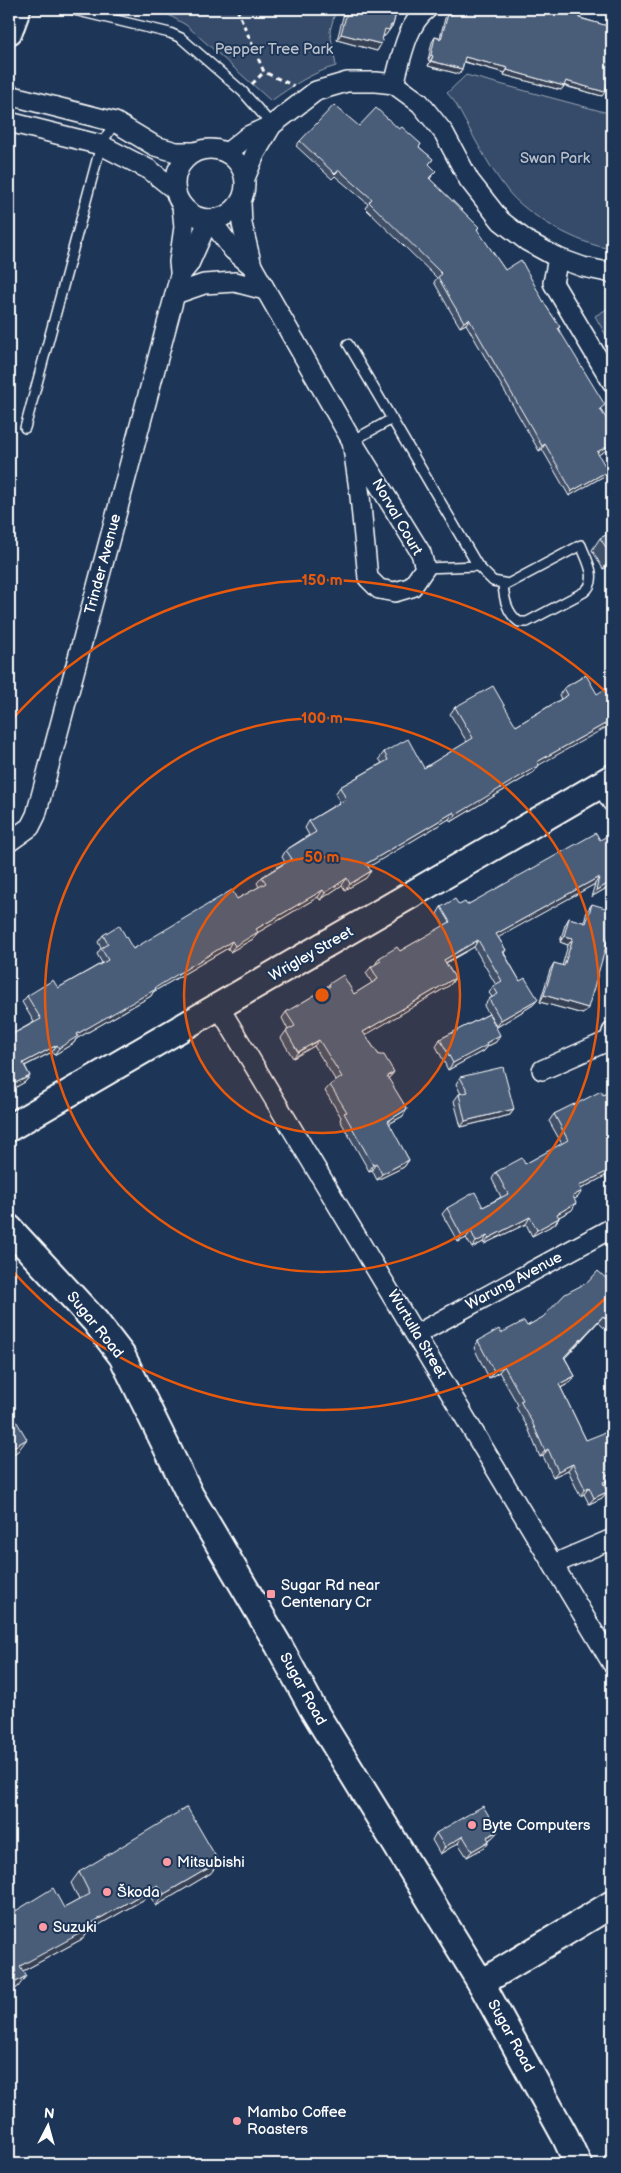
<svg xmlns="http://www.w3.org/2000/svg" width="621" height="2173" font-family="'Balsamiq Sans',sans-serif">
<rect width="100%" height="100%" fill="#1d3557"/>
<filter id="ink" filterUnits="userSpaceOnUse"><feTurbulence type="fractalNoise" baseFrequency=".02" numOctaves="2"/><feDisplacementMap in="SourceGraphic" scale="10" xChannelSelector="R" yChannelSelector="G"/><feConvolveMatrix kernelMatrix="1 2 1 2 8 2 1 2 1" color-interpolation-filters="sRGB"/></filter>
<g filter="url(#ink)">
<!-- green -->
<g fill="#364b69" stroke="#9aa5b4">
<path d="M158,9H336L330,31L336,66C311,73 292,86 271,101L186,25Z"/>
<path d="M466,75L612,114V249C580,245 527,216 507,190C486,163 471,131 454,101L447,93Z"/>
<path d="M612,306V346L595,316Z"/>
</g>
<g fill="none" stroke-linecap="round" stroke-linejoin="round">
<!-- lane casing -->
<g stroke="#fff" stroke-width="12">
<g id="lane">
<path d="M74,10L170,33L181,38L243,92L272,125"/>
<path d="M348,344L478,566"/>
<path d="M25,428L101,145L115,122"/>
<path d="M352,441L392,419"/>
<path d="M425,568L478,566L493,581L508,584L581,545C586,559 600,580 584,592L527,622H519C507,613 504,599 503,584"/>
</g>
</g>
<!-- street casing -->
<g stroke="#fff" stroke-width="22">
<g id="street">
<path d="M394,84C401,60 406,25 427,9"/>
<path d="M9,95L115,122L155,146L176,152H194"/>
<path d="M9,122L101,145L150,170L175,190"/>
<circle cx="210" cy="184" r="35"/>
<path d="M227,153L248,136L272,125L316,91L347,82H376L394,84L420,103L444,133L469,180L501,221L527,241L558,258L583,267L612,273"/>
<path d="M245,178L255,154L272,125"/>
<path d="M241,202L242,224L252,266L352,441L421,553L425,568L412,587L395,592L379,589L368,578L360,496L352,441"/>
<path d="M210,219L233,250L252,266"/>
<path d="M558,258L553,283L612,382"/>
<path d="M180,271L179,262L184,227L182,206"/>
<path d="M175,294L204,284L235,282L265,290"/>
<path d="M601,784L612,802"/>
<path d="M9,842L30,827L36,815L175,294L180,275L189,264L209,219"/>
<path d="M219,1007L612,1663"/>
<path d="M542,1070L610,1040L612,1032"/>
<path d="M417,1334L612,1228"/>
<path d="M554,1564L612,1539"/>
</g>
</g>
<!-- secondary casing -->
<g stroke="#fff" stroke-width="30">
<g id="secondary">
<path d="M9,31L17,9"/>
<path d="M9,1128L612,778"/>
<path d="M9,1228L95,1321L122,1356L190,1495L279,1646L313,1709L481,1983L565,2136L578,2164"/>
<path d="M481,1983L612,1904"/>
</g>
</g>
<!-- path -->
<g stroke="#fff" stroke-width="3" stroke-dasharray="5 4" stroke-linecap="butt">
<path d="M237,9L264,72L294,86"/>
<path d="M252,84L264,72"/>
</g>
<!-- lane -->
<use href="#lane" stroke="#1d3557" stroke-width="9"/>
<!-- street -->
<use href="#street" stroke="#1d3557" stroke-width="19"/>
<!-- secondary -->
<use href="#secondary" stroke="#1d3557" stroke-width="26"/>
</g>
<!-- wall -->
<g fill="#405068" stroke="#fff">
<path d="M345,9H397L393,25L385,36H383L381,44L377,51L337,40Z"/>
<path d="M453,9H531L536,10L537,9H551L607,26L609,23L606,89L602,96L564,86L561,90L504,75L505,73L464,62L462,69L459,74L428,66L430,61L428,60L432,42L435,37L440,38L445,18L448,14L450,15Z"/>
<path d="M359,126L399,129L421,144L419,147L433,159L429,164L432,176L430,179L479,227L477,230L505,270L546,306L560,327L558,329L602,411L598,455L604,476L569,496L542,449L539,451L466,324L460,327L448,307L434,282L437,278L365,208L368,204L335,176L332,179L296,146L300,141Z"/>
<path d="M612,523V572L609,566L603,569L592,550L600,538L607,535L606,532Z"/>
<path d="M586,675L539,765L534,772L451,822L449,819L368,867L366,878L345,890L342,885L320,900L318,897L257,933L253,939L230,952L228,948L153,992L151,996L76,1039L74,1043L54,1055L52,1052L25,1066L30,1076L25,1082L9,1091V1036L34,1022L22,1002L27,996L58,988L102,963L97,954L101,948L98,942L103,935L133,949L237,899L259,887L257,883L262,877L285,862L282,857L286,850L309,835L305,828L309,821L340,802L335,794L340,787L382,763L379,759L384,752L424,768L467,742L450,714L455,707L516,726L561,699L559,695L564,688Z"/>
<path d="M600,840L612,846V885L591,897L595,884L498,937L506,950L504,953L520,981L538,999L533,1005L497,1027L490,1015L496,1042L486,1047L483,1051L448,1070L436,1046L440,1039L489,1014L484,1006L489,999L492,997L489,993L493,986L496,985L474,947L446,963L455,978L450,985L365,1035L379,1055L394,1072L388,1079L407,1109L403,1116L389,1124L409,1160L404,1167L377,1180L372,1170L369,1171L340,1120L341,1117L325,1091L330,1085L336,1081L314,1046L293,1058L281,1038L286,1031L288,1030L282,1018L286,1012L325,989L329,984L354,994L372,983L366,973L371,967L375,965L379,958L400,951L444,926L437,914L441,907L467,905Z"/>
<path d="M592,904L588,1008L583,1014L540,1002L550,970L554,963L562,966L568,945L560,942L565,925L569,918L584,923L587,911Z"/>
<path d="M460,1077L514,1109L510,1115L461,1127L454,1101L459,1094H461L456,1084Z"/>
<path d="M612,1090V1189L605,1176L581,1189L578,1197L574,1199L572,1210L559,1217V1218L555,1224L532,1236L526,1224L484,1244L483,1242L472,1248L466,1238L458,1242L442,1214L447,1208L483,1207L501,1197L492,1179L496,1172L525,1164L562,1144L549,1121L554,1114L574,1105L603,1095Z"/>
<path d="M612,1280V1336L598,1322L565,1358L575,1376L571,1382L561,1388L586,1440L608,1480L604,1486L607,1492L602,1498L589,1504L584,1494L580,1496L568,1470L553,1477L543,1456L540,1457L528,1428L516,1407L518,1405L499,1372L489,1378L474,1348L478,1341L501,1333L527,1326L610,1282Z"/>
<path d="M498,1831L493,1837L489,1840V1841L485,1847L467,1857L458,1843L440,1854L432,1840L436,1833Z"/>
<path d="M79,1872L211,1873L156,1906L150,1896L88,1931L84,1938L23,1971L18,1987L9,1993L64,1908L79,1900L71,1883Z"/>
</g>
<!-- shaded-wall -->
<g fill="#344155" stroke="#fff">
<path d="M391,25H393L385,36L380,35L385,29Z"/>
<path d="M341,34L381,44L377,51L337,40Z"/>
<path d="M431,55L433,56L430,61L428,60Z"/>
<path d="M465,57L508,68L505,73L462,61Z"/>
<path d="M431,61L462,69L459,74L428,66Z"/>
<path d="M507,70L564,86L561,90L504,75Z"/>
<path d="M566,81L605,92L602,96L563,85Z"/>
<path d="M607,84L612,85V90L604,88Z"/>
<path d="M469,319L466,324L460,327L464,322Z"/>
<path d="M545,444L542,449L539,451L542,446Z"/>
<path d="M612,444V447L593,458L597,452Z"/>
<path d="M608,471L604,476L569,496L572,491Z"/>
<path d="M612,556V560L609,566L603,569Z"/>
<path d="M612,720V724L539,765L534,772L451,822L456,815L537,762Z"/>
<path d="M454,812L449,819L362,871L366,864Z"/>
<path d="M371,871L366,878L345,890L350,884Z"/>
<path d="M599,877L595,884L492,941L496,934Z"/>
<path d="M347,878L342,885L320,900L325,893Z"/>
<path d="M612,881V885L591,897L596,891Z"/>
<path d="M323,890L318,897L257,933L253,939L230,952L235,946L256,929Z"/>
<path d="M564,936L573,938L568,945L560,942Z"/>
<path d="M478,940L474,947L439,966L444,960Z"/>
<path d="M232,941L228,948L153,992L151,996L76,1039L74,1043L54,1055L59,1048L77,1034Z"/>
<path d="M455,978L450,985L359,1039L363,1032Z"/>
<path d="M544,995L588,1008L583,1014L540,1002Z"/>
<path d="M538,999L533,1005L497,1027L501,1020Z"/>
<path d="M500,1035L496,1042L486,1047L483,1051L448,1070L453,1063L486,1043Z"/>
<path d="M319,1040L314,1046L293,1058L298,1052Z"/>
<path d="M57,1045L52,1052L18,1069L23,1063Z"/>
<path d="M394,1072L389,1078L382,1083L387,1076Z"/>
<path d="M30,1076L25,1082L9,1091V1088L11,1085Z"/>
<path d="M407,1109L403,1116L383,1127L388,1121Z"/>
<path d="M514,1109L510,1115L461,1127L465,1121Z"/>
<path d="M409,1160L404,1167L377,1180L382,1174Z"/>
<path d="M376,1163L372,1170L369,1171L373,1165Z"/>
<path d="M610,1170L605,1176L575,1192L579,1186Z"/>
<path d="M582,1191L578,1197L568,1203L573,1196Z"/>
<path d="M576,1203L572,1210L553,1220L557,1214Z"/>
<path d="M530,1217L526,1224L484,1244L489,1238Z"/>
<path d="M559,1218L555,1224L532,1236L537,1230Z"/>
<path d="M471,1231L466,1238L458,1242L462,1236Z"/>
<path d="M487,1236L483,1242L472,1248L476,1242Z"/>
<path d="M603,1316L598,1322L560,1363L564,1357Z"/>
<path d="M504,1366L499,1372L489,1378L494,1371Z"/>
<path d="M575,1376L571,1382L555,1391L559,1384Z"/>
<path d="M27,1439L18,1451L9,1457V1450Z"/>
<path d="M548,1449L543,1456L540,1457L545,1451Z"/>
<path d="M573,1464L568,1470L553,1477L558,1471Z"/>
<path d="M612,1474V1479L608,1480L603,1486L598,1489L606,1475Z"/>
<path d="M589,1487L584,1494L580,1496L585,1489Z"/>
<path d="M607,1492L602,1498L589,1504L594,1498Z"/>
<path d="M498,1831L493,1837L483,1844L487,1837Z"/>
<path d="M463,1836L458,1843L440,1854L445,1847Z"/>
<path d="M489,1841L485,1847L467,1857L472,1851Z"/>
<path d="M219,1862L211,1873L156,1906L164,1894Z"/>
<path d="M158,1885L150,1896L88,1931L84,1938L12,1977L20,1966L90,1924Z"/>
<path d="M26,1976L18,1987L9,1993V1986Z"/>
</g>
<!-- building -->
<g fill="#4a5d79" stroke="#fff">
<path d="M348,9H397L393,25H391L389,30L385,29L381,44L341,34Z"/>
<path d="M454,9H464L468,10V9H531L538,10V9H551L579,16V18L608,26L609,23L612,24V85L607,84L605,92L566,81L564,86L507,70L508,68L465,57L462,69L431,61L433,56L431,55L435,37L441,39L448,14L452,15Z"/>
<path d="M334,105L359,126L376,108L399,129L402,127L421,144L419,147L433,159L429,164L436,171L429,178L479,227L477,229L505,270L521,260L546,306L560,327L558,328L605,405L600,409L612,427V444L597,452L608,471L572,491L545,444L542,446L469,319L464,322L452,302L438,277L442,274L369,202L372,199L339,170L335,174L300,141Z"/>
<path d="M612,532V557L600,538Z"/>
<path d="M586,675L597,694L605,689L608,693L612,690V720L537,762L539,765L456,815L454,812L366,864L371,871L350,884L347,878L325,893L323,890L256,929L258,932L235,946L232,941L155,988L156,989L77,1034L78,1036L59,1048L57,1045L23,1063L30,1076L11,1085L9,1081V1036L41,1019L27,996L53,980L58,988L108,960L101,948L108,944L103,935L119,925L133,949L232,890L237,899L266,883L262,877L292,859L286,850L316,832L309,821L346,799L340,787L388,760L384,752L408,739L424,768L473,738L455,707L493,686L516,726L568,695L564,688Z"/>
<path d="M596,833L600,840L607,836L612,846V881L596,891L599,877L496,934L506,950L503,952L520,981L525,978L538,999L501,1020L489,999L498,994L493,986L502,981L478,940L444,960L455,978L363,1032L379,1055H384L394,1072L387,1076L407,1109L388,1121L409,1160L382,1174L376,1163L373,1165L344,1113L347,1112L330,1085L342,1077L319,1040L298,1052L286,1031L295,1026L286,1012L330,986L329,984L343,975L354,994L378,979L371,967L381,961L379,958L397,947L400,951L450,922L441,907L455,899L459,905L465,902L467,905Z"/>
<path d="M592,904L612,910V926L588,1008L544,995L554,963L564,966L573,938L564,936L569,918L586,923Z"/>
<path d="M489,1014L500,1035L486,1043L487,1045L453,1063L440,1039Z"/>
<path d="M503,1067L514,1109L465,1121L459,1094L468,1092L460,1077Z"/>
<path d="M612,1090V1175L610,1170L579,1186L582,1191L573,1196L576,1203L557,1214L559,1218L537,1230L530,1217L489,1238L487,1236L476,1242L471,1231L462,1236L447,1208L475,1192L483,1207L508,1194L496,1172L522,1158L525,1164L568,1140L554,1114L574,1104V1105L601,1091L603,1095Z"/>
<path d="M598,1271L610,1282L612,1280V1325L603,1316L564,1357L575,1376L559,1384L586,1440L601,1434L612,1431V1474L606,1475L608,1480L603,1482L607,1492L594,1498L589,1487L585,1489L573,1464L558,1471L548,1449L545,1451L532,1422L520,1401L523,1400L504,1366L494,1371L478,1341L499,1329L501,1333L524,1321L527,1326L543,1317L565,1294L588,1282Z"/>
<path d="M9,1409L27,1439L9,1450Z"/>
<path d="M483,1806L498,1831L487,1837L489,1841L472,1851L463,1836L445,1847L436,1833Z"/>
<path d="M187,1807L219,1862L164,1894L158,1885L90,1924L92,1927L20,1966L26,1976L9,1986V1915L53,1888L64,1908L90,1894L79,1872Z"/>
</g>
</g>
<!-- distance rings -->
<circle cx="322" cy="995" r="138" fill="#e8590c" fill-opacity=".12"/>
<g fill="none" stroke="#e8590c" stroke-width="2.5">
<circle cx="322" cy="995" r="138"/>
<circle cx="322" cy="995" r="277"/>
<path d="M610 1294A415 415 0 0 1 9 1267M9 723A415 415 0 0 1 610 696"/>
</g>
<!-- markers -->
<g fill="#ff9aa2" stroke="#1d3557" stroke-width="2">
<rect x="266" y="1589" width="10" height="10" rx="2.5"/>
<circle cx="472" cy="1825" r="5"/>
<circle cx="167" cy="1862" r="5"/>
<circle cx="107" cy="1892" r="5"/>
<circle cx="43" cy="1927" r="5"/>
<circle cx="237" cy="2121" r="5"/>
</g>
<g text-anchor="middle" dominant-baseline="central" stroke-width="4" stroke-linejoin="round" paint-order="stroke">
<!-- park labels -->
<g font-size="15" fill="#b9c0ca" stroke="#1d3557">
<text x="274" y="49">Pepper Tree Park</text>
<text x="555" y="158">Swan Park</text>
</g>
<!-- street labels -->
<g font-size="15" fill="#fff" stroke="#1d3557">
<text transform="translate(397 517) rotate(60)">Norval Court</text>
<text transform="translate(103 564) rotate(-75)">Trinder Avenue</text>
<text transform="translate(311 954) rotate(-30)">Wrigley Street</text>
<text transform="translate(514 1281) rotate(-28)">Warung Avenue</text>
<text transform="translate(95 1325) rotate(51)">Sugar Road</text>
<text transform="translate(417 1334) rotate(59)">Wurtulla Street</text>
<text transform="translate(303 1689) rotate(61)">Sugar Road</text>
<text transform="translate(511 2036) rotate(61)">Sugar Road</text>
</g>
<!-- poi labels -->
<g font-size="15" fill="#fff" stroke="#1d3557" text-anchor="start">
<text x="281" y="1585">Sugar Rd near<tspan x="281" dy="17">Centenary Cr</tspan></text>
<text x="482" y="1825">Byte Computers</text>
<text x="177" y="1862">Mitsubishi</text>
<text x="117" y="1892">Škoda</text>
<text x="53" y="1927">Suzuki</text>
<text x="247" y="2112">Mambo Coffee<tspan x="247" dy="17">Roasters</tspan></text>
</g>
</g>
<circle cx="322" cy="995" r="8" fill="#e8590c" stroke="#1d3557" stroke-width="2.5"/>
<g font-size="15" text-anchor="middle" font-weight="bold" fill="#e8590c" stroke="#1d3557" stroke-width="4" stroke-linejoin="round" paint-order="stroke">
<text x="322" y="585">150 m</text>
<text x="322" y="723">100 m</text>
<text x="322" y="862">50 m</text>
</g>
<!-- margin -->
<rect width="621" height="2173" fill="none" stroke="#1d3557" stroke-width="30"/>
<rect x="15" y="15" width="591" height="2143" fill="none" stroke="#fff" stroke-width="2" filter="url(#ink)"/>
<!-- north arrow -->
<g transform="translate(48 2126) rotate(6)" stroke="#1d3557" stroke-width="4" paint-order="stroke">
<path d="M0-4L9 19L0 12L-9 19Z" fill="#ffffff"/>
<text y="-8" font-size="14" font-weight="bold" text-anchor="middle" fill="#ffffff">N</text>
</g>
</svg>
